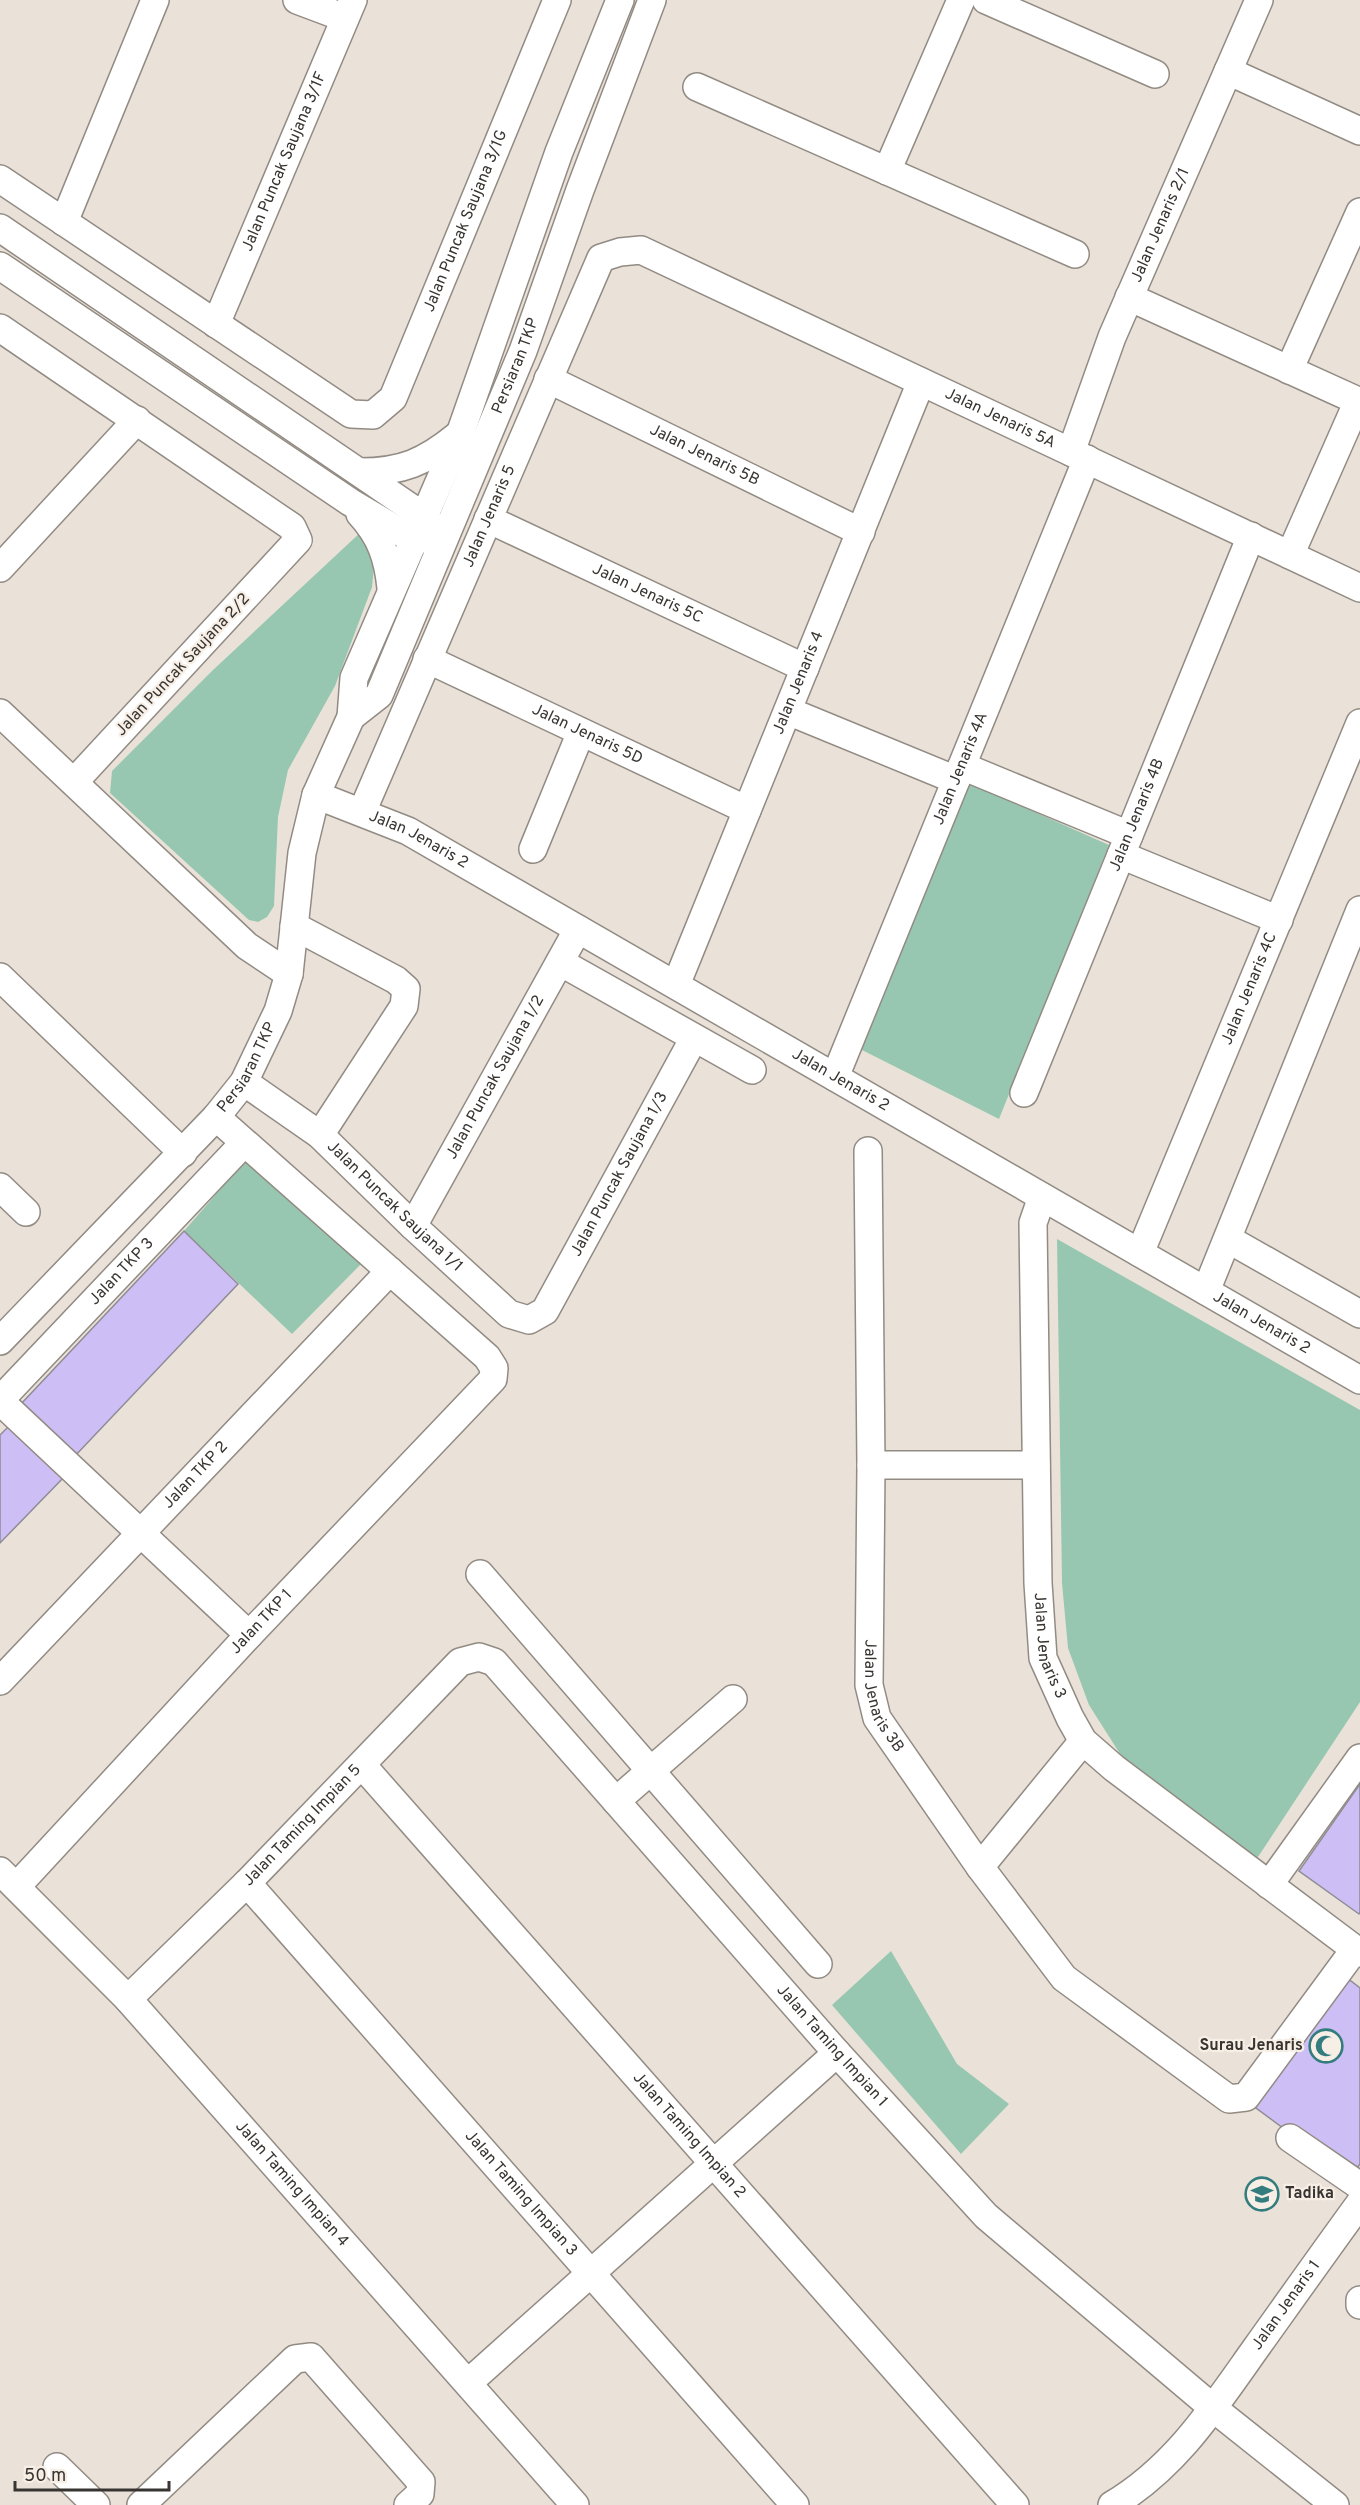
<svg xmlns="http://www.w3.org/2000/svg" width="1360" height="2505" font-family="Overpass,sans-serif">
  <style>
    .green { fill: #97c7b0 }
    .building { fill: #cdbef5; stroke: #8e8c95; stroke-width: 1.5 }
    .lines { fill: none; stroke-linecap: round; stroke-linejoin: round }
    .minor-casing { stroke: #928b83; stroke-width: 30 }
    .minor { stroke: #fff; stroke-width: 27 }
    .labels { text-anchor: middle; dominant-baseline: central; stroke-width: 4.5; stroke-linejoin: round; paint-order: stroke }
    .street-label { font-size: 16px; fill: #373431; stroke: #f7efe6 }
    .poi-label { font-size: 16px; font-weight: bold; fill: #373431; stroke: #f7efe6; text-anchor: end }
  </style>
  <rect width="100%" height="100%" fill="#eae2d9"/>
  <path class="green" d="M362 531 370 546 374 566 372 587 335 686 288 770 278 817 274 906 267 917 258 922 249 920 110 793 112 771 213 670Z
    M967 782 1109 845 999 1119 860 1049Z
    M245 1161 361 1264 292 1334 184 1231Z
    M1057 1239 1360 1410V1702L1254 1863 1122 1757 1089 1705 1068 1648 1062 1583Z
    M891 1951 957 2064 1009 2104 961 2154 832 2005Z"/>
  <path class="building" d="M184 1231 238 1284 74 1457 20 1405Z
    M12 1423 65 1476 0 1543V1435Z
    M1360 1784V1912L1359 1914 1299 1871Z
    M1342 1974 1360 1988V2164L1350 2178 1252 2105Z"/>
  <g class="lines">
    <g class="minor-casing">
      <g id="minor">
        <path d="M297 0 345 18"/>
        <path d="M986 0 1155 74"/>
        <path d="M1228 71 1360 131"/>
        <path d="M697 87 1075 254"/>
        <path d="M887 171 961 0"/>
        <path id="s1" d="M0 179 351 414 373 415 393 398 557 0"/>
        <path d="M64 222 155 0"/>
        <path d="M0 228 423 516 435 530"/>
        <path d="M0 266 350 502 412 539H431"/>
        <path d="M1129 297 1358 401 1290 555"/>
        <path id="s2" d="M216 324 353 0"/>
        <path d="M0 328 292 527 298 540 74 782"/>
        <path d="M1289 370 1360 212"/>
        <path id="s3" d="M548 379 861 532"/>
        <path id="s4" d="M1071 452 1112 337 1259 0"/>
        <path d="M360 472C402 472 425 462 457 436"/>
        <path d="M360 514C381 537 388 558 391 588"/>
        <path id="s5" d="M488 519 805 668"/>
        <path d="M0 568 137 420"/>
        <path id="s6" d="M427 659 747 810"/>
        <path d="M788 711 956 780"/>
        <path d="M0 713 247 946 289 974"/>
        <path id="s7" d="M351 717 379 695 523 351 580 190 652 0"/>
        <path d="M962 766 1129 835"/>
        <path id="s8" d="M316 795 408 831 1360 1380"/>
        <path id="s9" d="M362 812 601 258 620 252 641 250 1360 588"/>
        <path d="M533 849 581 732"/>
        <path d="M1121 855 1279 920"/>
        <path d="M294 926 396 980 406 989 404 1006 320 1135"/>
        <path d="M560 962 752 1070"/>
        <path d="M0 977 183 1153"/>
        <path id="s10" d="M676 985 921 382"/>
        <path id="s11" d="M835 1077 1087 459"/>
        <path id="s12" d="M244 1082 320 1135 413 1226 509 1314 529 1320 545 1311 694 1038"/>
        <path id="s13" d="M1024 1093 1251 536"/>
        <path id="s14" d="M868 1151 871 1465 869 1685 877 1718 980 1867 1064 1978 1229 2099 1246 2097 1355 1949"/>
        <path d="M0 1187 26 1212"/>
        <path id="s15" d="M1042 1197 1033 1223 1038 1583 1043 1658 1070 1718 1083 1741 1114 1768 1360 1953"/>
        <path id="s16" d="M413 1226 578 929"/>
        <path d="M1228 1239 1360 1314"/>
        <path id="s17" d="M1140 1253 1360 723"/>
        <path d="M1206 1291 1360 910"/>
        <path id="s18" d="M0 1341 216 1117 244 1082 278 1011 289 974 302 853 316 795 351 717 354 678 460 434 559 152 620 0"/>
        <path id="s19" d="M0 1400 244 1143"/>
        <path d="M0 1401 249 1635"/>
        <path d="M871 1465H1036"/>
        <path d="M480 1574 818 1964"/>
        <path id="s20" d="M0 1681 390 1271"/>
        <path id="s21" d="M362 1765 1015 2505"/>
        <path d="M616 1801 733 1699"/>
        <path d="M980 1867 1083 1741"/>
        <path id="s22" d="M0 1871 128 1999 575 2505"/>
        <path id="s23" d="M247 1883 795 2505"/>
        <path d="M1269 1885 1360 1758"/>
        <path id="s24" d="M17 1886 249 1635 493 1379 494 1368 487 1357 216 1117"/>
        <path id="s25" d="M128 1999 247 1883 460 1662 479 1657 494 1662 837 2053 986 2216 1213 2408 1335 2505"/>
        <path d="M1290 2138 1360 2186"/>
        <path d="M1360 2300V2305"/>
        <path d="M468 2383 837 2053"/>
        <path d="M57 2467 96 2505"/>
        <path d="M141 2505 295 2359 311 2357 421 2482 420 2494 408 2505"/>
        <path id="s26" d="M1112 2505C1176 2467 1214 2407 1256 2348 1291 2299 1325 2251 1360 2203"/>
      </g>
    </g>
    <use href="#minor" class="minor"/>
  </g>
  <defs>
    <g id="mosque-ring" transform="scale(1.725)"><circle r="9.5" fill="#f7efe6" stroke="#347d7e" stroke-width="1.5"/><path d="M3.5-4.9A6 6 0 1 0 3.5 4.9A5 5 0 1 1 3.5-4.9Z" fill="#347d7e"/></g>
    <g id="school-ring" transform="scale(1.725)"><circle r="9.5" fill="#f7efe6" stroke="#347d7e" stroke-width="1.5"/><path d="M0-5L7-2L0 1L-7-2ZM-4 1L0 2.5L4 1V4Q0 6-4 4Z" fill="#347d7e"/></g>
  </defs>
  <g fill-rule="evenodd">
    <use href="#mosque-ring" x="1326" y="2046"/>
    <use href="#school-ring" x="1262" y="2194"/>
  </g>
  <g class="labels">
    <g class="street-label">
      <text stroke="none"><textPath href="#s2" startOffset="176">Jalan Puncak Saujana 3/1F</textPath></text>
      <text stroke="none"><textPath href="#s1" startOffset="662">Jalan Puncak Saujana 3/1G</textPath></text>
      <text stroke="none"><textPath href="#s4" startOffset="244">Jalan Jenaris 2/1</textPath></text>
      <text stroke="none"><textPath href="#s7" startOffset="392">Persiaran TKP</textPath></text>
      <text stroke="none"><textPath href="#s9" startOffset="1041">Jalan Jenaris 5A</textPath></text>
      <text stroke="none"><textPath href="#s3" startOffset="174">Jalan Jenaris 5B</textPath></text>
      <text stroke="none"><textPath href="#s9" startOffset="322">Jalan Jenaris 5</textPath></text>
      <text stroke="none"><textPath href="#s5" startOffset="176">Jalan Jenaris 5C</textPath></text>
      <text transform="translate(183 665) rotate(-47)">Jalan Puncak Saujana 2/2</text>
      <text stroke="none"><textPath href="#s10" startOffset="326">Jalan Jenaris 4</textPath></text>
      <text stroke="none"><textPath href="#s6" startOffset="177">Jalan Jenaris 5D</textPath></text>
      <text stroke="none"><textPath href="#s11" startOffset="333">Jalan Jenaris 4A</textPath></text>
      <text stroke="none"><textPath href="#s13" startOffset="300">Jalan Jenaris 4B</textPath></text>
      <text stroke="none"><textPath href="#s8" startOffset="112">Jalan Jenaris 2</textPath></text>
      <text stroke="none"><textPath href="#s17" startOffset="286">Jalan Jenaris 4C</textPath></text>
      <text stroke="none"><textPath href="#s18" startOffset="370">Persiaran TKP</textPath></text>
      <text stroke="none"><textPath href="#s16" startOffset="170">Jalan Puncak Saujana 1/2</textPath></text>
      <text stroke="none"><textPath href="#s8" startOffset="598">Jalan Jenaris 2</textPath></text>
      <text stroke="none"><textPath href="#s12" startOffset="548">Jalan Puncak Saujana 1/3</textPath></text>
      <text stroke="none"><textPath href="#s12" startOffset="196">Jalan Puncak Saujana 1/1</textPath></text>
      <text stroke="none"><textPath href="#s19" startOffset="177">Jalan TKP 3</textPath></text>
      <text stroke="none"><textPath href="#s8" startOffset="1084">Jalan Jenaris 2</textPath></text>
      <text stroke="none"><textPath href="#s20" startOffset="284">Jalan TKP 2</textPath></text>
      <text stroke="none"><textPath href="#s24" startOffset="360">Jalan TKP 1</textPath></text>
      <text stroke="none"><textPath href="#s15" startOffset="452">Jalan Jenaris 3</textPath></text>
      <text stroke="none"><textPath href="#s14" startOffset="548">Jalan Jenaris 3B</textPath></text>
      <text stroke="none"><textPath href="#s25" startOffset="246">Jalan Taming Impian 5</textPath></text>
      <text stroke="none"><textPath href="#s25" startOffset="1020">Jalan Taming Impian 1</textPath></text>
      <text stroke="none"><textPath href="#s21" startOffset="494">Jalan Taming Impian 2</textPath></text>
      <text stroke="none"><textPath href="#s22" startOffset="428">Jalan Taming Impian 4</textPath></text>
      <text stroke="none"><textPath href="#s23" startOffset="414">Jalan Taming Impian 3</textPath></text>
      <text stroke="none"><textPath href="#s26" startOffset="267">Jalan Jenaris 1</textPath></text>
    </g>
    <g class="poi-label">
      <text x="1303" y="2046">Surau Jenaris</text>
      <text x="1285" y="2194" text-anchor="start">Tadika</text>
    </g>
  </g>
  <path d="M15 2481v9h154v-9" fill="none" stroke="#373431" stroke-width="3"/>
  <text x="24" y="2481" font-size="18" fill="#373431" stroke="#f7efe6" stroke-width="4.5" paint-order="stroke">50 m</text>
</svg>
